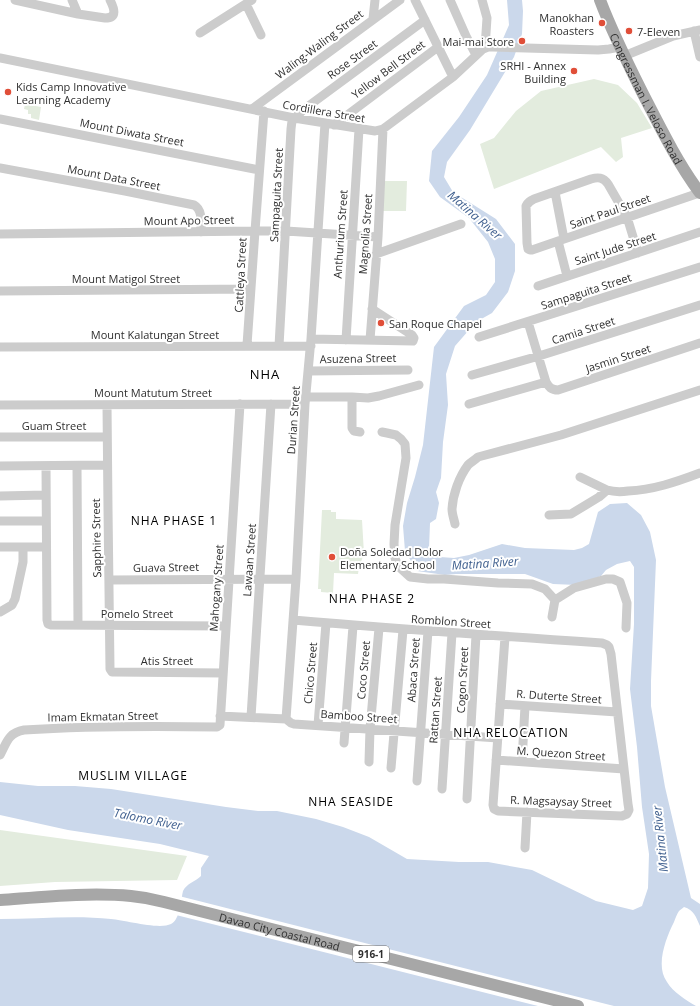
<svg xmlns="http://www.w3.org/2000/svg" width="700" height="1006" font-family="'Open Sans',sans-serif">
  <style>
    .green { fill: #e3ecde }
    .water { fill: #cbd8eb }
    .pier { fill: #fff }
    .lines { fill: none; stroke-linecap: round; stroke-linejoin: round }
    .minor { stroke: #ccc; stroke-width: 9 }
    .major { stroke: #a7a7a7; stroke-width: 12 }
    .poi-dot { fill: #e04e38; stroke: #fff; stroke-width: 1.5 }
    .labels { text-anchor: middle; dominant-baseline: central; stroke-width: 4; stroke-linejoin: round; paint-order: stroke }
    .shield { fill: #fff; stroke: #6d6d6d; stroke-width: 1 }
    .shield-label { font-size: 10px; font-weight: bold; fill: #2f2f2f }
    .poi-label { font-size: 11px; fill: #2f2f2f; stroke: #fff; text-anchor: start }
    .street-label { font-size: 11px; fill: #2f2f2f; stroke: #fff }
    .water-label { font-size: 12px; font-style: italic; fill: #40608f; stroke: #fff }
    .neighbourhood-label { font-size: 12px; letter-spacing: 1px; fill: #000; stroke: #fff }
    .quarter-label { font-size: 13px; letter-spacing: 1px; fill: #000; stroke: #fff }
  </style>
  <rect width="100%" height="100%" fill="#fff"/>
  <path class="green" d="M594 79 618 85 637 103 652 128 621 138 623 157 616 162 601 147 494 189 480 144 494 138 516 111 541 91Z
    M25 104 41 107 39 120 31 118V114H28V110L24 109Z
    M384 181H407L406 211H383Z
    M322 510H331V512H336V519L362 520 364 554 359 567 358 574 334 573 333 593 321 592V589H318Z
    M0 830 187 856 177 880 55 882 0 886Z"/>
  <path class="water" d="M507 0H522L523 11 522 34 514 57 470 130 447 162 444 177 453 192 496 219 515 244V271L508 292 492 313 476 322 455 346 446 374 448 405 443 442 441 478 436 492 439 503 436 519 430 523 429 549 440 557 454 558 469 555 502 544 525 548 574 550 582 548 589 544 598 512 610 504 627 503 641 515 650 532 656 560 651 681V706L665 787 691 898 700 904V926C696 917 694 910 684 907 683 908 681 909 679 911 677 914 675 919 674 922 666 938 655 966 667 982 673 992 686 1000 696 1006H0V919C36 919 75 915 111 919 125 920 159 930 171 924 180 920 181 899 183 891 187 883 195 882 201 876V868L209 856 160 844 68 830 0 815V782L38 786H75L111 789 226 807 258 811H277L316 819 343 827 369 837 407 859 459 862H488L532 870 596 901 633 910 642 906 648 888 649 854 642 807 637 747 630 689 634 624V567L630 561 617 564 606 570 601 576 577 585 553 584 525 574H456L445 575 417 571 405 551 403 526 407 503 415 477 423 445 434 347 464 306 486 295 495 282V259L488 242 469 218 440 197 429 181 432 151 459 117 487 75 509 25Z"/>
  <path class="pier" d="M179 896 614 1006H538L176 915Z"/>
  <g class="lines">
    <path class="minor" d="M15 0 78 14 105 18C118 18 114 8 110 0
      M72 0 78 14
      M415 0 453 77
      M450 0 466 36 476 55
      M482 0 487 18 485 48
      M246 4 261 35
      M373 19 375 0
      M694 31 700 57
      M200 33 252 0
      M624 56 673 36 700 30
      M0 58 294 118 375 131 383 129 453 77 483 49 488 47H493L598 50 609 49 620 47
      M252 109 400 0
      M0 119 259 170
      M334 125 438 47
      M0 168 125 191 194 205C203 210 201 223 201 232
      M555 192 564 239
      M0 234 255 231H286L378 237
      M558 241 567 276
      M638 253 627 217 608 184C603 177 598 177 591 179L534 199C530 201 528 202 526 206L527 243 528 249 530 250H532L564 239 699 193
      M376 254 461 224
      M538 286 700 232
      M0 291 251 289
      M528 322 546 382C549 387 551 390 558 390L700 343
      M479 337 700 267
      M311 339 413 341 414 338 412 335 372 309
      M346 340 359 129
      M370 340 378 237 383 129
      M247 345 255 231 264 111
      M279 346 291 129 292 121 303 110 425 20
      M0 347 311 346
      M308 371 408 370
      M472 375 539 356 700 305
      M306 397H352L368 398 379 396 419 385
      M352 397V428L354 431 360 432
      M469 404 546 382
      M0 405 305 404
      M107 405 108 509 110 669 112 672H114L223 673
      M382 432 387 433 396 435 401 439 405 444 406 458 395 525 394 544 395 558 398 566 410 577 428 579H444L498 583 532 584 545 589 555 600
      M0 437H107
      M0 466 107 465
      M46 466 47 620 48 624 51 625 226 626
      M77 466 78 625
      M580 477 607 490C614 492 621 492 628 491 653 490 676 482 700 473
      M0 496 46 495
      M549 515 571 514 599 497 607 490
      M0 521H46
      M455 524C454 519 452 514 452 509 453 494 459 477 468 465 471 462 475 460 478 457L561 435 700 390
      M0 547H46
      M109 580 296 579
      M0 612 12 605 15 599 23 562V547
      M552 617 555 600 574 588 606 579H613L620 582 627 603 626 628
      M293 620C396 629 499 636 602 643L607 645 609 647 611 654 628 804 629 810 627 814 622 816 498 811 494 809 493 805 505 637
      M500 704 617 712
      M220 716 286 719 291 723 294 724 498 738
      M251 717 271 404
      M286 719 296 579 305 404 311 339 325 123
      M318 725 326 623
      M344 743 353 626
      M0 755C7 742 8 733 24 730 88 726 153 726 217 727L220 725 240 404
      M496 760 624 769
      M369 762 370 729 379 628
      M522 762 525 706
      M391 768 403 630
      M417 781 428 631
      M442 789 452 633
      M467 799 476 635
      M525 848 527 812"/>
    <g class="major">
      <path id="s1" d="M600 0C612 32 627 62 642 92 660 127 677 162 700 193"/>
      <path id="s2" d="M0 900C42 897 89 892 131 896 142 897 153 899 164 902L578 1006"/>
    </g>
  </g>
  <g class="poi-dot">
    <circle cx="602" cy="23" r="4"/>
    <circle cx="629" cy="31" r="4"/>
    <circle cx="522" cy="41" r="4"/>
    <circle cx="574" cy="71" r="4"/>
    <circle cx="8" cy="92" r="4"/>
    <circle cx="381" cy="323" r="4"/>
    <circle cx="332" cy="557" r="4"/>
  </g>
  <g class="labels">
    <rect class="shield" x="353" y="946" width="36" height="16" rx="3"/>
    <g class="shield-label">
      <text x="371" y="954">916-1</text>
    </g>
    <g class="poi-label">
      <text x="594" y="17" text-anchor="end">Manokhan<tspan x="594" dy="13">Roasters</tspan></text>
      <text x="637" y="31">7-Eleven</text>
      <text x="514" y="41" text-anchor="end">Mai-mai Store</text>
      <text x="566" y="65" text-anchor="end">SRHI - Annex<tspan x="566" dy="13">Building</tspan></text>
      <text x="16" y="86">Kids Camp Innovative<tspan x="16" dy="13">Learning Academy</tspan></text>
      <text x="389" y="323">San Roque Chapel</text>
      <text x="340" y="551">Doña Soledad Dolor<tspan x="340" dy="13">Elementary School</tspan></text>
    </g>
    <g class="street-label">
      <text transform="translate(319 44) rotate(-37)">Waling-Waling Street</text>
      <text transform="translate(352 59) rotate(-36)">Rose Street</text>
      <text transform="translate(388 69) rotate(-37)">Yellow Bell Street</text>
      <text stroke="none"><textPath href="#s1" startOffset="109">Congressman I. Veloso Road</textPath></text>
      <text transform="translate(324 111) rotate(10)">Cordillera Street</text>
      <text transform="translate(132 132) rotate(11)">Mount Diwata Street</text>
      <text transform="translate(114 177) rotate(11)">Mount Data Street</text>
      <text transform="translate(276 195) rotate(-87)">Sampaguita Street</text>
      <text transform="translate(610 211) rotate(-19)">Saint Paul Street</text>
      <text transform="translate(189 220) rotate(-1)">Mount Apo Street</text>
      <text transform="translate(340 234) rotate(-86)">Anthurium Street</text>
      <text transform="translate(365 234) rotate(-86)">Magnolia Street</text>
      <text transform="translate(615 248) rotate(-18)">Saint Jude Street</text>
      <text transform="translate(240 275) rotate(-87)">Cattleya Street</text>
      <text x="126" y="278">Mount Matigol Street</text>
      <text transform="translate(586 291) rotate(-18)">Sampaguita Street</text>
      <text transform="translate(583 330) rotate(-18)">Camia Street</text>
      <text x="155" y="334">Mount Kalatungan Street</text>
      <text transform="translate(358 358) rotate(-1)">Asuzena Street</text>
      <text transform="translate(618 358) rotate(-18)">Jasmin Street</text>
      <text x="153" y="392">Mount Matutum Street</text>
      <text transform="translate(293 420) rotate(-86)">Durian Street</text>
      <text x="54" y="425">Guam Street</text>
      <text transform="translate(96 538) rotate(-91)">Sapphire Street</text>
      <text transform="translate(249 560) rotate(-86)">Lawaan Street</text>
      <text transform="translate(166 567) rotate(-1)">Guava Street</text>
      <text transform="translate(216 588) rotate(-86)">Mahogany Street</text>
      <text x="137" y="613">Pomelo Street</text>
      <text transform="translate(451 621) rotate(4)">Romblon Street</text>
      <text x="167" y="660">Atis Street</text>
      <text transform="translate(363 670) rotate(-85)">Coco Street</text>
      <text transform="translate(413 670) rotate(-86)">Abaca Street</text>
      <text transform="translate(310 673) rotate(-85)">Chico Street</text>
      <text transform="translate(462 680) rotate(-87)">Cogon Street</text>
      <text transform="translate(559 696) rotate(4)">R. Duterte Street</text>
      <text transform="translate(435 710) rotate(-86)">Rattan Street</text>
      <text transform="translate(103 716) rotate(-1)">Imam Ekmatan Street</text>
      <text transform="translate(359 716) rotate(4)">Bamboo Street</text>
      <text transform="translate(561 753) rotate(4)">M. Quezon Street</text>
      <text transform="translate(561 801) rotate(2)">R. Magsaysay Street</text>
      <text stroke="none"><textPath href="#s2" startOffset="284">Davao City Coastal Road</textPath></text>
    </g>
    <g class="water-label">
      <text transform="translate(475 215) rotate(41)">Matina River</text>
      <text transform="translate(485 563) rotate(-4)">Matina River</text>
      <text transform="translate(148 819) rotate(11)">Talomo River</text>
      <text transform="translate(660 839) rotate(-96)">Matina River</text>
    </g>
    <g class="neighbourhood-label">
      <text x="174" y="520">NHA PHASE 1</text>
      <text x="372" y="598">NHA PHASE 2</text>
      <text x="511" y="732">NHA RELOCATION</text>
      <text x="133" y="775">MUSLIM VILLAGE</text>
      <text x="351" y="801">NHA SEASIDE</text>
    </g>
    <g class="quarter-label">
      <text x="265" y="374">NHA</text>
    </g>
  </g>
</svg>
